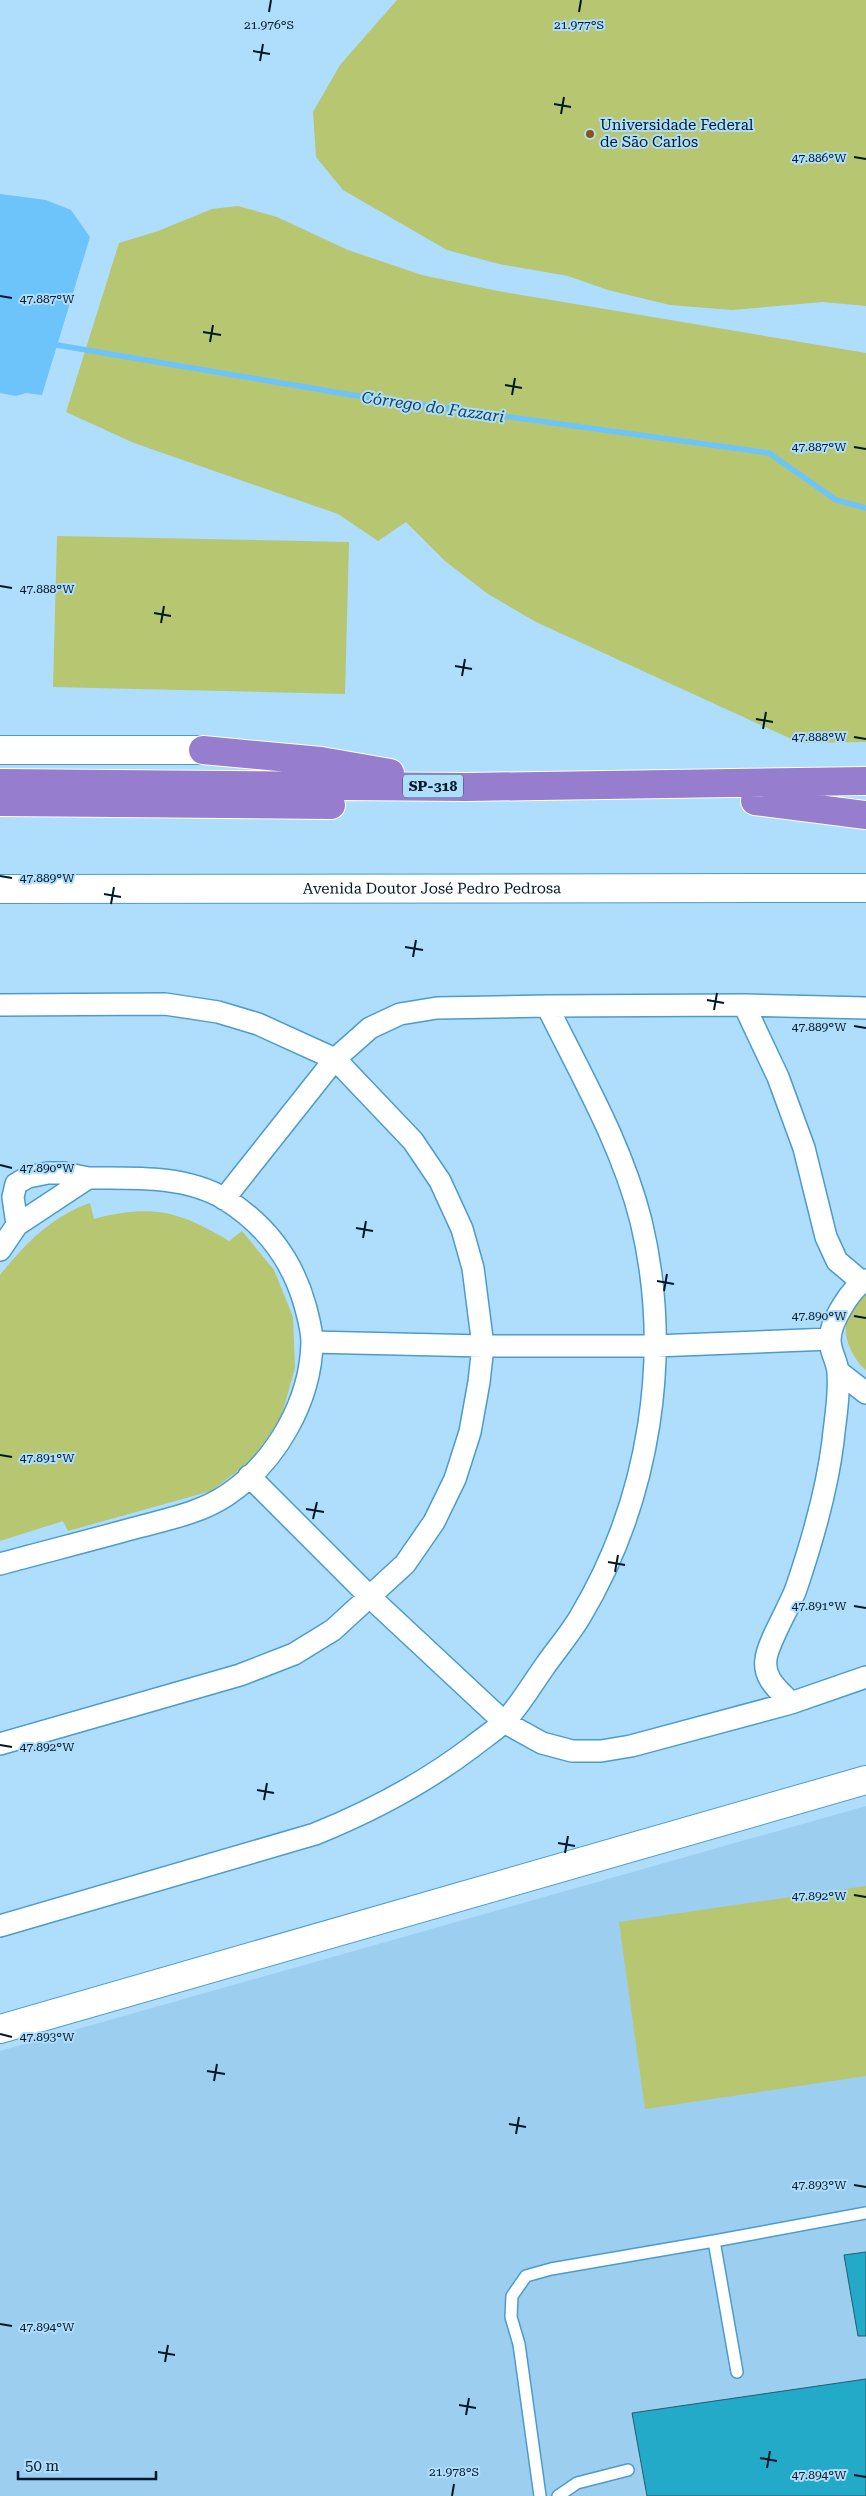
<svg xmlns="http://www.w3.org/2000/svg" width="866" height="2496" font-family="'Roboto Serif',serif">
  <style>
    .built { fill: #9ccef0 }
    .green { fill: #b6c671 }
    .water { fill: #6cc4fb }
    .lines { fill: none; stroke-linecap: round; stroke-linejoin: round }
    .stream { stroke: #6cc4fb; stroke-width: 5.5 }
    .building { fill: #23aac9; stroke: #235d6d }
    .lane-casing { stroke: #4b9ccd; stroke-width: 14 }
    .street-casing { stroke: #4b9ccd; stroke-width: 24 }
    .secondary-casing { stroke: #4b9ccd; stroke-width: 30 }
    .highway-casing { stroke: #fff; stroke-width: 30 }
    .lane { stroke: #fff; stroke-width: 11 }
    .street { stroke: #fff; stroke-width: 21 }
    .secondary { stroke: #fff; stroke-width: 28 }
    .highway { stroke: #977dcd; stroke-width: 28 }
    .ticks { fill: none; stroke: #001827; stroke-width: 2 }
    .poi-dot { fill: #8f5116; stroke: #afddfc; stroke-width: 2 }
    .labels { text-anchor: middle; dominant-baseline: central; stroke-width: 4; stroke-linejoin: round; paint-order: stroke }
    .shield { fill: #afddfc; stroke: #345367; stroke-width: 1 }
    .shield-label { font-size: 14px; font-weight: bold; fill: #001827 }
    .poi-label { font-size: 15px; fill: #001827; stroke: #afddfc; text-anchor: start }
    .street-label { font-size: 15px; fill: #001827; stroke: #afddfc }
    .water-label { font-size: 16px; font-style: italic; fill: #1a4057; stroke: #afddfc }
    .ticks-label { font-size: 12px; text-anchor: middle; fill: #001827; stroke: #afddfc; stroke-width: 4; stroke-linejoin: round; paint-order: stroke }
  </style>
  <rect width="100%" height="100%" fill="#afddfc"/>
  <path class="built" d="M866 1806V2496H0V2051Z"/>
  <path class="green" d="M397 0H866V306L823 302 732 310 670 305 608 290 568 276 499 264 447 250 343 190 316 157 313 112 340 65Z
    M238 206 277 217 348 250 422 275 498 291 866 353V742L800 743 536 622 488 594 445 561 406 522 378 541 338 514 134 443 66 412 119 243 158 231 212 209Z
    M57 536 349 542 345 694 53 687Z
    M90 1203 94 1219C152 1204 179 1211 229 1241L242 1231 274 1270 293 1317 295 1368 281 1418 252 1460 211 1491 68 1531 63 1521 0 1541V1275C25 1244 52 1216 90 1203Z
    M866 1284V1370C853 1359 842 1337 847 1320 850 1308 860 1295 866 1284Z
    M866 1886V2076L645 2109 619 1922Z"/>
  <path class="water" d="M0 194 46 200 71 210 90 237 42 395 26 393 16 396 0 393Z"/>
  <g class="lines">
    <path class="stream" d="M52 341 57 345 352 395 769 453 836 500 866 508"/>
  </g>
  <path class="building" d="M866 2252V2336H858L844 2255Z
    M866 2379V2496H647L632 2413Z"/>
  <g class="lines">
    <g class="lane-casing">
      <path id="lane" d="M714 2241 737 2372
        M540 2496 519 2344 511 2317 512 2296 526 2276 551 2269 714 2241 866 2213
        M558 2496 577 2483 628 2470"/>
    </g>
    <g class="street-casing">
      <path id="street" d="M0 1005 165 1004 218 1012 258 1024 335 1059 413 1141 440 1181 462 1229 473 1268 483 1346 479 1382 470 1432 455 1479 434 1522 405 1564 333 1630 294 1654 240 1675 0 1744
        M744 1005 778 1077 804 1148 826 1237 837 1261 862 1282
        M48 1173H64L88 1178 17 1225 13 1197 16 1184 28 1177Z
        M224 1199 335 1059 370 1028 400 1014 437 1008 547 1006 744 1005 866 1008
        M0 1250 17 1225
        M312 1342 483 1346H655L830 1339
        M839 1372 866 1393
        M249 1476 370 1597 504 1722 542 1743 572 1751H601L631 1746 791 1703 866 1677
        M0 1564C44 1552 88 1541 131 1529 163 1520 199 1514 227 1495 276 1462 311 1401 312 1342 312 1329 308 1317 305 1305 292 1259 265 1224 225 1199 185 1175 132 1178 88 1178
        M791 1703C779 1690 763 1679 766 1659 768 1642 789 1608 796 1589 812 1542 827 1491 833 1441 835 1420 840 1395 838 1373 838 1362 830 1352 830 1340 830 1322 851 1288 866 1280
        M0 1926 315 1834C372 1811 423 1784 472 1747 482 1739 494 1731 504 1722 519 1707 532 1684 545 1666 556 1650 570 1634 580 1617 650 1500 673 1354 641 1221 622 1145 581 1075 547 1006"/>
    </g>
    <g class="secondary-casing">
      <g id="secondary">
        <path d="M0 750H203"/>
        <path id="s1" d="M0 889 866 888"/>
        <path d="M0 2029 866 1780"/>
      </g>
    </g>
    <g class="highway-casing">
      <path id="highway" d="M203 750 321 761 390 773
        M0 783 467 787 866 781
        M755 801 866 815
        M0 802 331 805"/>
    </g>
    <use href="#lane" class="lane"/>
    <use href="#street" class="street"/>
    <use href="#secondary" class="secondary"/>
    <use href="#highway" class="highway"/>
  </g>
  <path class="ticks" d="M269 12 271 0M579 12 581 0M253 51 270 54M260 61 263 44M554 104 571 107M561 114 564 97M854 157 866 159M0 296 12 298M203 332 221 335M210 342 213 325M505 385 522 388M512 395 515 378M854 447 866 449M0 586 12 588M154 613 171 616M161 623 164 606M455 666 472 669M462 676 465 659M756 719 773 722M763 729 766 712M854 737 866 739M0 876 12 878M104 894 121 897M111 904 114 887M405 947 423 950M413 957 416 940M707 1000 724 1003M714 1010 717 993M854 1026 866 1028M0 1165 12 1168M356 1228 373 1231M363 1238 366 1221M657 1281 674 1284M664 1291 667 1274M854 1316 866 1318M0 1455 12 1457M306 1509 324 1512M313 1519 317 1502M608 1562 625 1565M615 1572 618 1555M854 1606 866 1608M0 1745 12 1747M257 1790 274 1793M264 1800 267 1783M558 1843 575 1846M565 1853 568 1836M854 1895 866 1897M0 2034 12 2037M207 2071 225 2074M214 2081 217 2064M509 2124 526 2127M516 2134 519 2117M854 2185 866 2187M0 2324 12 2326M158 2352 175 2355M165 2362 168 2345M459 2405 476 2408M466 2415 469 2398M760 2458 777 2461M767 2468 770 2451M854 2475 866 2477M452 2496 454 2484"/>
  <circle class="poi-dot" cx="590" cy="134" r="5"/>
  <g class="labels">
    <rect class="shield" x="403" y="774.5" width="60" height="23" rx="4"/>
    <g class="shield-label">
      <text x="433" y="786">SP-318</text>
    </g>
    <g class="poi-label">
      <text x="600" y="125">Universidade Federal<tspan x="600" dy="17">de São Carlos</tspan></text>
    </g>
    <g class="street-label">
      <text stroke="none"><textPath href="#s1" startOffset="432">Avenida Doutor José Pedro Pedrosa</textPath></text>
    </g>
    <g class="water-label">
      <text transform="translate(433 407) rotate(8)">Córrego do Fazzari</text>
    </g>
  </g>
  <g class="ticks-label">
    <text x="269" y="29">21.976°S</text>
    <text x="579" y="29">21.977°S</text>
    <text x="819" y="162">47.886°W</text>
    <text x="47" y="303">47.887°W</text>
    <text x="819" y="451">47.887°W</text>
    <text x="47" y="593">47.888°W</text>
    <text x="819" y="741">47.888°W</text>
    <text x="47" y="882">47.889°W</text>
    <text x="819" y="1031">47.889°W</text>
    <text x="47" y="1172">47.890°W</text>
    <text x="819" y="1320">47.890°W</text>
    <text x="47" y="1462">47.891°W</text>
    <text x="819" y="1610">47.891°W</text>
    <text x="47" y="1751">47.892°W</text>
    <text x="819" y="1900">47.892°W</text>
    <text x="47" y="2041">47.893°W</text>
    <text x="819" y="2189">47.893°W</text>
    <text x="47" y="2331">47.894°W</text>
    <text x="454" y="2476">21.978°S</text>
    <text x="819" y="2479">47.894°W</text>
  </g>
  <path d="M18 2471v8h138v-8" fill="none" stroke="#001827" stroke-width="2.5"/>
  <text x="25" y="2471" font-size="15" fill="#001827" stroke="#afddfc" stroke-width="4" paint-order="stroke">50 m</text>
</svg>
